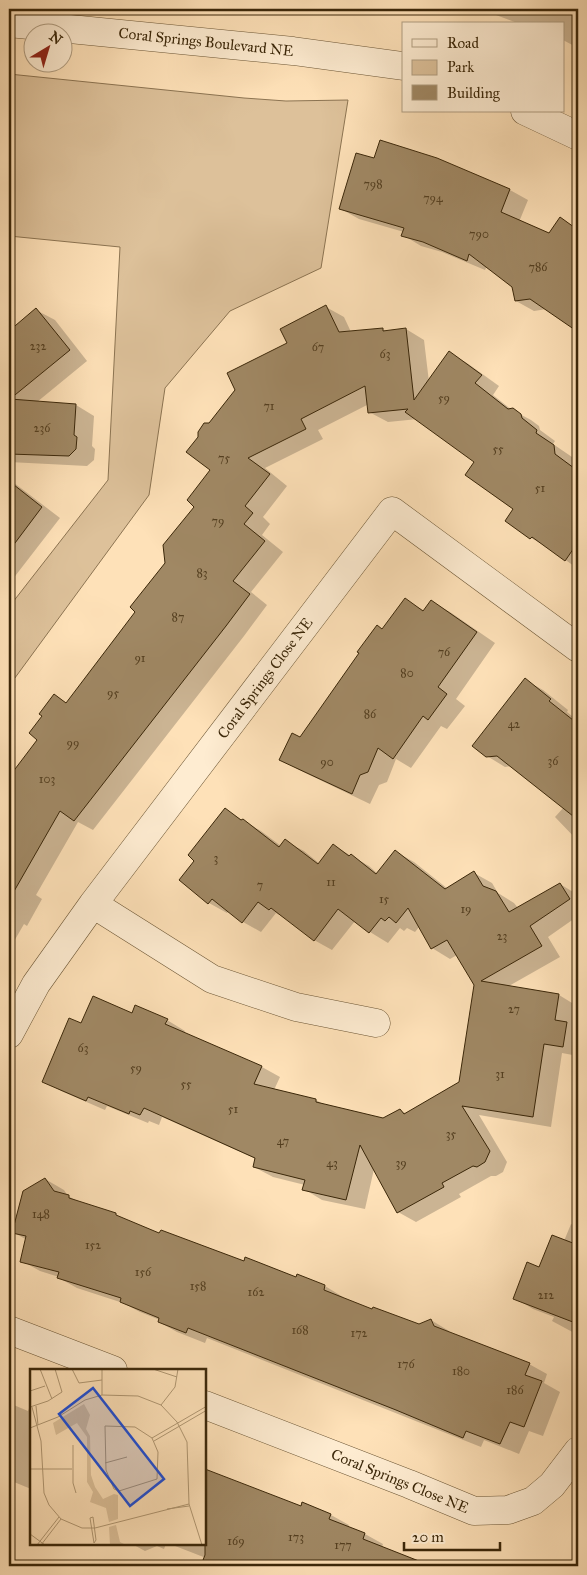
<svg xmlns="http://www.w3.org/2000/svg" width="587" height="1575" font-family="'IM FELL Great Primer',serif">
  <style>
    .green { fill: #ddc19a; stroke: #8c7452 }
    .shadow { fill: #0003 }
    .building { fill: #a08864; stroke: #3b2709 }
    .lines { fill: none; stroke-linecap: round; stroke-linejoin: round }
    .minor-casing { stroke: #6c5635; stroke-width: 29 }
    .minor { stroke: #feecd1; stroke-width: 28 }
    .labels { text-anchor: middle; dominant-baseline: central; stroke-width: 5; stroke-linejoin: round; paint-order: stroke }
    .number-label { font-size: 12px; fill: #543f20 }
    .street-label { font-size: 15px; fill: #3b2709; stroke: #feecd1 }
    .inset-road { fill: none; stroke: #b09772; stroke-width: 1 }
    .view { fill: #1d4ed8; fill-opacity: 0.15; stroke: #1d4ed8; stroke-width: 2.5 }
    .inset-edge { fill: none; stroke: #3b2709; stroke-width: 2.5 }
  </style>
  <rect width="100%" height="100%" fill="#fee1b8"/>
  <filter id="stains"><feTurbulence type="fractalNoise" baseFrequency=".004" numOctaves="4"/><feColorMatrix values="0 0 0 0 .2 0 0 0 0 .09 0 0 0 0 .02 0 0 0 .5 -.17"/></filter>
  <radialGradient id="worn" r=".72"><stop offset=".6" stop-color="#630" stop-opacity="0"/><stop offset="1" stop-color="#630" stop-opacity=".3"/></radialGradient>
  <path class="green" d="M9 74 244 98 286 101 348 100 321 268 230 311 165 388 149 495 9 686V607L108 480 120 247 9 236Z"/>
  <path class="shadow" d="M480 9H578V48L563 40V24H520Z
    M375 160H436L510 190 528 200 519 222 549 235 561 219 578 229V331L547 309 534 311 516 301 513 286 487 266 485 270 442 252 421 246 403 235 404 232 359 219 341 209Z
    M326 307 344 317 351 332 382 329 387 332 406 329 424 340 429 382 449 353 467 363 499 386 493 395 512 410 531 420 539 426 540 430 555 441 553 444 572 457 573 466 578 469V569L549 548 531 538 506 520 514 509 476 462 418 419 388 422 369 412V404L318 430 323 439 265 468 287 486 263 517 270 524 262 535 283 552 251 592 267 605 244 636 93 830 78 822 36 895 42 899 27 926 24 924 9 950V779L39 740 44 716 55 696 67 703 137 611 166 563 196 507 212 470 209 424Z
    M36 310 55 320 87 361 37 402 76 405 94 416 92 446 95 449 94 460 87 466 9 462V424L24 425 9 406V332Z
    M9 479 60 518 9 584Z
    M405 600 425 611 432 602 450 612 495 643 456 699 465 706 447 729 441 726 411 768 396 759 387 782 379 785 370 804 299 770 281 760 300 738Z
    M525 680 543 690 568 710 567 712 578 721V841L555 817 564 807 512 766 505 767 487 756Z
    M225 810 261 831 281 846 285 841 304 851 320 864 334 846 369 866 378 874 396 852 414 862 448 889 474 873 492 883 498 893 514 903 518 908 560 884 578 895V916L548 937 560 957 507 987 559 995 577 1006 574 1028 578 1030V1056L562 1053 551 1127 479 1115 507 1162 503 1172 496 1176H491L459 1194 461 1197 416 1222 398 1212 374 1169 365 1209 322 1200 304 1189 305 1185 273 1177 254 1167 256 1159 162 1117 159 1125 149 1121 148 1123 107 1106 105 1110 61 1091 43 1081 81 1025 132 1014 167 1020 185 1031 184 1033 262 1067 280 1077 274 1090 316 1100 327 1106 384 1120 400 1110 407 1114 460 1082 475 985 457 955 450 959 432 948 420 926 415 932 407 928 404 931 400 928 388 943 370 932 355 921 332 950 314 940 288 920 276 913 261 932 243 922 229 911 227 913 209 903 196 861Z
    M45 1179 64 1190 68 1196 81 1203 116 1215 128 1222 160 1235 297 1278 298 1276 325 1286 343 1297 342 1298 373 1310 419 1325 431 1320 449 1331 450 1334 529 1364 547 1374 544 1383 560 1392 543 1436 529 1431 519 1454 484 1440 481 1447 207 1338 205 1343 177 1332 159 1322 160 1320 140 1312 123 1303 77 1288 59 1278V1277L40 1271 22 1261 27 1240 13 1232Z
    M578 1221V1335L552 1321 554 1317 533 1309 515 1298 564 1241 571 1224 576 1226Z
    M9 1403 28 1411 31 1403V1489L14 1482 9 1496Z
    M205 1470 301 1508 303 1504 331 1515 349 1525 348 1527 365 1534 383 1544 382 1547 429 1566H216L205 1560 206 1558 170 1544H205Z
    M132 1544H166L164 1549 157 1546 145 1551Z"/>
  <path class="building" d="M380 140 437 158 510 189 501 212 549 233 560 217 578 230V332L530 299 515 301 512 287 469 254 467 261 423 242 401 236 404 228 339 209 356 153 374 158Z
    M326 305 339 332 383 328V331L406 328 414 400 449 351 482 375 475 383 508 409 513 408 521 414 522 418 537 430 536 433 554 445 555 454 578 471V542L565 561 532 537 530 539 505 521 513 509 465 475 474 462 405 412 408 409 368 413 365 386 301 419 306 429 248 458 270 474 245 506 253 513 244 524 265 541 233 581 250 594 226 626 74 821 60 811 9 900V777L37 740 29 733 42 716 39 714 54 694 66 703 135 612 130 607 165 563 163 545 194 507 187 500 210 470 186 452 198 437V432L204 423H209L235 390 227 373 287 343 280 329Z
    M36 308 70 350 10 399 76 404 74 435 77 437 76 449 69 456 9 454V331Z
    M9 481 42 507 9 551Z
    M405 598 423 611 431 600 477 632 438 687 447 694 428 720 423 716 393 759 378 748 368 772 360 775 352 794 279 760 292 733 300 737 359 653 357 652 377 625 382 629Z
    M525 678 551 699 549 701 578 724V820L497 756 486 757 472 746Z
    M225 808 241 820 243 819 279 847 285 839 318 864 333 844 349 856 351 854 376 874 395 850 445 889 474 871 483 886 496 891 509 912 560 883 570 899 530 926 542 946 481 981 559 994 555 1020 567 1022 563 1047 544 1044 533 1117 462 1106 490 1151 485 1162 477 1167 473 1166 442 1183 444 1187 397 1213 360 1145 346 1200 302 1190 305 1180 253 1167 255 1158 144 1108 140 1115 130 1111 129 1114 88 1097 86 1101 42 1082 69 1018 81 1023 93 996 132 1013 135 1005 168 1019 165 1024 262 1066 254 1084 316 1099V1102L383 1118 400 1109 404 1114 459 1082 474 985 447 940 431 949 408 908 396 923 389 917 385 921 381 918 369 933 338 909 314 941 271 908 269 910 258 902 242 923 212 899 208 904 179 880 194 861 188 855Z
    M45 1178 54 1191 69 1195V1198L116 1213V1215L159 1233 161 1230 244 1261 245 1257 296 1277 297 1274 325 1285 324 1290 372 1309 373 1307 419 1324 431 1319 434 1326 530 1363 525 1375 542 1381 524 1427 510 1422 500 1444 466 1431 463 1438 396 1410 188 1328 186 1333 158 1322 159 1318 120 1302 121 1298 57 1278 59 1272 20 1262 26 1236 12 1233 23 1191Z
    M552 1235 578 1245V1324L513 1299 527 1262 539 1267Z
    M205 1469 301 1506 302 1502 331 1514 329 1519 365 1533 363 1539 429 1565V1566H219L203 1560 205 1555Z"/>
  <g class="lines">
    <g class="minor-casing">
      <path id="minor" d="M9 23 293 51 403 66
        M525 111 578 136
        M93 904 212 979 296 1007 376 1023
        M9 1034 36 984 93 904 392 511 578 648
        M9 1330 113 1370
        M205 1405 409 1484 474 1511 508 1510 533 1501 552 1485 578 1451"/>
    </g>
    <use href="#minor" class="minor"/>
  </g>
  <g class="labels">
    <g class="number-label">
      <text x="373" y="184">798</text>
      <text x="433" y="198">794</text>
      <text x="479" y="234">790</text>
      <text x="538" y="267">786</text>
      <text x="38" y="346">232</text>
      <text x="318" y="347">67</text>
      <text x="385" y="354">63</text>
      <text x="444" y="398">59</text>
      <text x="269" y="406">71</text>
      <text x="42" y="428">236</text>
      <text x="498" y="449">55</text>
      <text x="224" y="458">75</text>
      <text x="540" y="488">51</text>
      <text x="218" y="521">79</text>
      <text x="202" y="573">83</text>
      <text x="178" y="617">87</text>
      <text x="444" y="652">76</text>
      <text x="140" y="658">91</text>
      <text x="407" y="673">80</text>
      <text x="113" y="693">95</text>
      <text x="370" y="714">86</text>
      <text x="514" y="724">42</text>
      <text x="73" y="743">99</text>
      <text x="553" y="761">36</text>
      <text x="327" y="762">90</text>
      <text x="47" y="779">103</text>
      <text x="216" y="858">3</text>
      <text x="331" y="882">11</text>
      <text x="260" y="885">7</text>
      <text x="384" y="899">15</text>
      <text x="466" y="909">19</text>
      <text x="502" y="936">23</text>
      <text x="514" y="1009">27</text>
      <text x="83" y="1048">63</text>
      <text x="136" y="1068">59</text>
      <text x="500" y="1074">31</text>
      <text x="186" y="1084">55</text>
      <text x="233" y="1109">51</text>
      <text x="451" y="1134">35</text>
      <text x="283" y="1141">47</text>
      <text x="332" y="1163">43</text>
      <text x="401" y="1163">39</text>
      <text x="41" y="1214">148</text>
      <text x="93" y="1245">152</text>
      <text x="143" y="1272">156</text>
      <text x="198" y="1286">158</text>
      <text x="256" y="1292">162</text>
      <text x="546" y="1295">212</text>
      <text x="300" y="1330">168</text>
      <text x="359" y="1333">172</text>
      <text x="406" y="1364">176</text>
      <text x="461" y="1371">180</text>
      <text x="515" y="1390">186</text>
      <text x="296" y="1537">173</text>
      <text x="236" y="1541">169</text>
      <text x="343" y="1545">177</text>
    </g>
    <g class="street-label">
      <text transform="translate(206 42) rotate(6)">Coral Springs Boulevard NE</text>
      <text transform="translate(265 678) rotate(-53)">Coral Springs Close NE</text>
      <text transform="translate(400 1481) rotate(22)">Coral Springs Close NE</text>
    </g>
  </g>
  <g transform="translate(30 1369)">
    <rect width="176" height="176" fill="#fee1b8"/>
    <path d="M54 35 60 46 56 60 60 67 61 106 65 118 73 130 84 125 88 126V150L79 153 76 139 60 133 63 123 57 113V68L47 54 26 66 23 54ZM86 156 90 173 96 176H80L79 158Z" fill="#ddc19a"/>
    <path class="inset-road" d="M10 0 22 30M42 0 49 14 72 11M72 0V26M123 0 147 8M0 22 15 17M131 36 145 18 148 0M6 37 8 56M0 38 18 32 32 23 25 0M2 38 11 72 14 124 19 136 31 150 52 159H65L159 135M75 57 105 58 122 69 128 83 127 110 89 122 84 120 76 101ZM0 59 28 48 55 31 72 26 108 27 131 36 147 53 157 73 159 135 172 176M122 69 177 37M124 72 177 41M43 76V114L46 124M75 94 97 88M0 100H42M137 140 159 137M63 148 66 171 64 174 60 149ZM0 165 15 176M7 176 29 148M11 176 31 150"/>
    <path class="view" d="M63 19 134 110 100 137 29 45Z"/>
    <rect width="176" height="176" class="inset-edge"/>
  </g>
  <rect width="587" height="1575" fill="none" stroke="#fee1b8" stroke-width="30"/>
  <rect x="10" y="10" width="567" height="1555" fill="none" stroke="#3b2709" stroke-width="2.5"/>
  <rect x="15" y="15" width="557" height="1545" fill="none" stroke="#3b2709"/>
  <rect x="402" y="22" width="162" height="90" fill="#feecd1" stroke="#b09d81"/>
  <rect x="412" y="39" width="25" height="8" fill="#feecd1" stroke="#b09d81"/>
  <text x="447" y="48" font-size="15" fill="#3b2709">Road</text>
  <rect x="412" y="60" width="25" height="15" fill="#ddc19a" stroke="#b09d81"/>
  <text x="447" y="72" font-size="15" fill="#3b2709">Park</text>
  <rect x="412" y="85" width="25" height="15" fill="#a08864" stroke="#b09d81"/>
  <text x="447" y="98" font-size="15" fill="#3b2709">Building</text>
  <g transform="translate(48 48) rotate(38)"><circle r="24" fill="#feecd1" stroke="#b09d81"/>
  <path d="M0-4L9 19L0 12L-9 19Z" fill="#8f2418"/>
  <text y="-8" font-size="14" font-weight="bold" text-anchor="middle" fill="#3b2709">N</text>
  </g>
  <path d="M404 1542v8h96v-8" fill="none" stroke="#3b2709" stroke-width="2.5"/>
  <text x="412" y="1542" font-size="15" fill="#3b2709" stroke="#feecd1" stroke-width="4" paint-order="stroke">20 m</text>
  <rect width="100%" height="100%" filter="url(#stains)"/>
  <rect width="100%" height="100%" fill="url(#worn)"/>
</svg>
